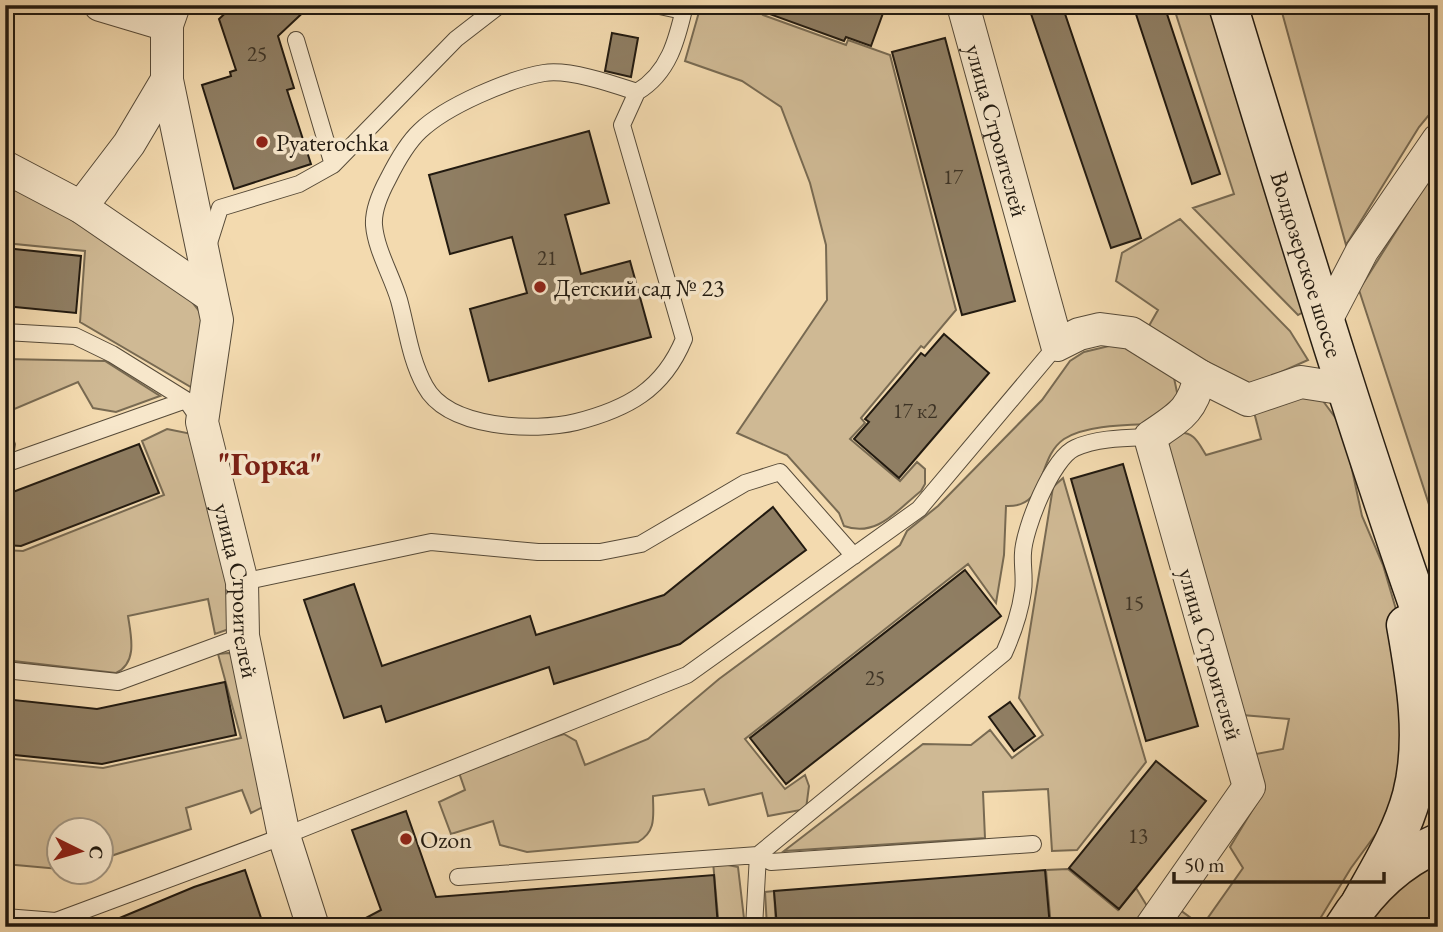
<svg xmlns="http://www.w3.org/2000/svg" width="1443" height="932" font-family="'EB Garamond',serif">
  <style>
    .green { fill: #cfb994; stroke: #786a52; stroke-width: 2 }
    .building { fill: #8f7e63; stroke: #221a10; stroke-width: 2 }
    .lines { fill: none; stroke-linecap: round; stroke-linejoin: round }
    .service-casing { stroke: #564a38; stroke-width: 18 }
    .minor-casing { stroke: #564a38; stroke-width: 34 }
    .secondary-casing { stroke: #221a10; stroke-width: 41 }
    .service { stroke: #f7e7cb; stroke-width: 16 }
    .minor { stroke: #f7e7cb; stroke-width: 32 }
    .secondary { stroke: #f7e7cb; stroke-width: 38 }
    .poi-dot { fill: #8f2418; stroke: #f7e7cb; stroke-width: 2.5 }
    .labels { text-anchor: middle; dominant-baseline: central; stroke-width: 7; stroke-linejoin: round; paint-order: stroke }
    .number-label { font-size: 21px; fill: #3d3325 }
    .street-label { font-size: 24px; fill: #221a10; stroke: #f7e7cb }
    .poi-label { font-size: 24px; fill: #221a10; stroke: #f7e7cb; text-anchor: start }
    .district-label { font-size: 32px; font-weight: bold; fill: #7a1f14; stroke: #f7e7cb }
  </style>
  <rect width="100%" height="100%" fill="#f3daaf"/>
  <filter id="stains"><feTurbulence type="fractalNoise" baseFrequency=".00286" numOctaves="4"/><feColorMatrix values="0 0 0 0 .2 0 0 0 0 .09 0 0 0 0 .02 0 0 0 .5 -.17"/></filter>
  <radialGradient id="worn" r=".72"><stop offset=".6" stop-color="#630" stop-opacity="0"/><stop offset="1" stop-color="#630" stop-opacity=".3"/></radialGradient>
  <path class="green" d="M701 5H753L765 10 763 15 846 45 848 40 890 55 956 310 924 348 921 346 861 418 865 423 850 439 900 481 917 462 925 469V484L921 491C897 510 877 538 844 526L839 513 787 455 737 433 827 300 826 245 810 183 781 107 742 81 685 61Z
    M1173 5H1216L1310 308 1298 315 1193 208 1234 194Z
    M1280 5H1438V104L1419 127 1346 245Z
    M1438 165V532L1359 290Z
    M5 182 47 202 184 292 203 316 201 393 80 322 85 251 5 243Z
    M1180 219 1290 331 1308 360 1252 385 1146 331 1158 310 1116 281 1122 253Z
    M1109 346H1132L1173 373 1178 397 1152 424C1126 425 1085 425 1064 439 1035 459 1049 508 1006 506L1004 555 996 603 968 564 745 739 785 789 805 775 809 786 806 809 768 816 762 793 709 805 704 789 653 796C653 815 657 831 638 842L527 852 500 845 493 821 451 834 439 802 465 790 457 767 564 734 576 741 585 765 648 739 719 679 900 545 907 531 938 506 1042 400 1070 361 1084 352Z
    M5 359 105 361 160 396 116 412 93 408 78 382 5 413Z
    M1301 394 1323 401 1343 428 1362 516 1383 565 1410 657 1395 808 1351 868 1315 927H1167L1180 910 1202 926 1243 868 1230 847 1265 789 1256 754 1283 749 1289 719 1242 715 1168 456 1169 444 1177 433C1194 431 1198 442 1206 455L1261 439 1254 412Z
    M5 418 15 444 14 451 7 456Z
    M167 429 192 434 227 551 229 629 215 634 208 599 128 616C131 636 138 662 116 673L5 660V550L23 551 164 495 142 441Z
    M1063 478 1146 762 1077 850 1052 851 1048 789 983 792 985 838 784 851 923 744 971 745 990 730 1012 758 1043 735 1019 698 1053 487Z
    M228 653 241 655 269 804 251 813 242 790 186 808 191 829 102 859V830H60L59 869 5 864V758L103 768 241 738 218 654Z
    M1438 857V927H1362L1374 908Z
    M713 862 738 867 745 927H719Z
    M1068 869 1118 910 1136 888 1152 914 1139 927H1051L1046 870Z
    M774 891 776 927H767L765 892Z"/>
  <path class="building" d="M234 5H311L278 36 294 88 287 90 311 164 234 189 202 85 231 76 230 72 236 70 219 19Z
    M753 5H886L871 46 846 37 844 41 753 8Z
    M1028 5H1062L1141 238 1111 248Z
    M1133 5H1164L1220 174 1192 184Z
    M612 33 638 38 631 77 605 71Z
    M945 38 1015 301 962 315 892 52Z
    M589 131 609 203 565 215 581 274 630 261 651 337 489 381 470 309 527 293 512 237 450 254 429 175Z
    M5 248 81 256 76 313 5 306Z
    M944 334 989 373 899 478 854 439 869 422 865 419 902 376 921 353 925 356Z
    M139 444 159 493 21 546 5 545V495Z
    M1123 464 1198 726 1146 741 1071 479Z
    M773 507 806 550 680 644 554 684 549 667 386 722 381 706 344 718 304 600 354 584 382 666 530 616 536 635 664 595Z
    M965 570 1001 616 786 784 750 738Z
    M225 682 236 735 102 764 5 754V699L97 709Z
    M1010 702 1035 736 1014 751 989 717Z
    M1156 761 1206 801 1119 909 1069 868Z
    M406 811 436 897 714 875 718 927H349L381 910 352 830Z
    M245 870 264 927H98L194 887Z
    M1045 870 1050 927H777L774 891Z"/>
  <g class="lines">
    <g class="service-casing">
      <path id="service" d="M655 5 683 11
        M296 40 333 165 456 39 500 5
        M637 92 622 125 684 339C663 390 627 409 576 422 534 432 448 429 425 386 410 359 407 329 399 300 392 276 376 250 374 225 373 210 381 192 388 179 396 163 406 144 420 131 446 106 509 79 544 73 570 69 613 84 637 92 669 73 677 40 685 5
        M208 246 220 208 299 184 333 165
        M5 332 75 336 112 354 186 400 200 420
        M5 464 186 400
        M242 582 431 542 538 552H600L641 544 745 483 780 472 854 556
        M5 670 118 682 243 636
        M1033 844 771 862 758 855 1004 653C1013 633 1020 613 1023 591 1025 578 1022 565 1023 553 1024 529 1052 458 1075 448 1097 438 1125 438 1150 437
        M458 877 758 855 754 927
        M5 917 56 921 284 836 687 675 919 509 1057 345"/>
    </g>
    <g class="minor-casing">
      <g id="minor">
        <path d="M100 5 167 25"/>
        <path id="s1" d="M174 5 167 25V80L217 320 202 422 242 582 243 636 284 836 313 927"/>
        <path id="s2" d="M963 5 1057 345 1079 334 1100 329 1131 333 1200 376 1248 400 1301 382 1346 389"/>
        <path d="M5 167 81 207 211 296"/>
        <path d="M81 207 129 144 167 80"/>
        <path d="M1325 322 1362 251 1438 140"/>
        <path d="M1151 927 1249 787 1150 437C1179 417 1192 412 1200 376"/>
      </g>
    </g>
    <g class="secondary-casing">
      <g id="secondary">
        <path id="s3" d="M1228 5C1295 225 1361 445 1438 661"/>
        <path d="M1361 902C1380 868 1402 833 1412 795 1426 740 1416 681 1406 625"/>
        <path d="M1344 927C1367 890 1398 860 1438 843"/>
      </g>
    </g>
    <use href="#service" class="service"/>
    <use href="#minor" class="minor"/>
    <use href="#secondary" class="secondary"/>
  </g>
  <g class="poi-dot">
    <circle cx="262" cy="142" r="7"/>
    <circle cx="540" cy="287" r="7"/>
    <circle cx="406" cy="839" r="7"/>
  </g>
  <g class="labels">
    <g class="number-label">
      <text x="257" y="53">25</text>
      <text x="953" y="176">17</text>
      <text x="547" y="257">21</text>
      <text x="915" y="410">17 к2</text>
      <text x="1134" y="602">15</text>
      <text x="875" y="677">25</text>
      <text x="1138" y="835">13</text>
    </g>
    <g class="street-label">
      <text stroke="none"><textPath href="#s2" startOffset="130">улица Строителей</textPath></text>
      <text stroke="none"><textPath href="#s3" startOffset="271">Волдозерское шоссе</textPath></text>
      <text stroke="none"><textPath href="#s1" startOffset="597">улица Строителей</textPath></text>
      <text transform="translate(1211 654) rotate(74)">улица Строителей</text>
    </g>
    <g class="poi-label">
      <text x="276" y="142">Pyaterochka</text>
      <text x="554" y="287">Детский сад № 23</text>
      <text x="420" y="839">Ozon</text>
    </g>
    <g class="district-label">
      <text x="270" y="464">"Горка"</text>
    </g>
  </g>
  <rect width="1443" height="932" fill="none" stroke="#f3daaf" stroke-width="28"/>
  <rect x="7" y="7" width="1429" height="918" fill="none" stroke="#221a10" stroke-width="3.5"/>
  <rect x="14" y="14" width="1415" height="904" fill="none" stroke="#221a10" stroke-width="2"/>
  <g transform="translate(80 851) rotate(95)"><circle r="33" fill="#f7e7cb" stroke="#a29580" stroke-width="2"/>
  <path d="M0-5L12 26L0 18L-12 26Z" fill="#8f2418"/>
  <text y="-10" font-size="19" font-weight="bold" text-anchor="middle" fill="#221a10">С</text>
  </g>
  <path d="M1174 872v10h210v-10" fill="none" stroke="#221a10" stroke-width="3.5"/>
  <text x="1184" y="872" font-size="21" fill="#221a10" stroke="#f7e7cb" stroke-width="5" paint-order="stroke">50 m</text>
  <rect width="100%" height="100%" filter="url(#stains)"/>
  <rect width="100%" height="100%" fill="url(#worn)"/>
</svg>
